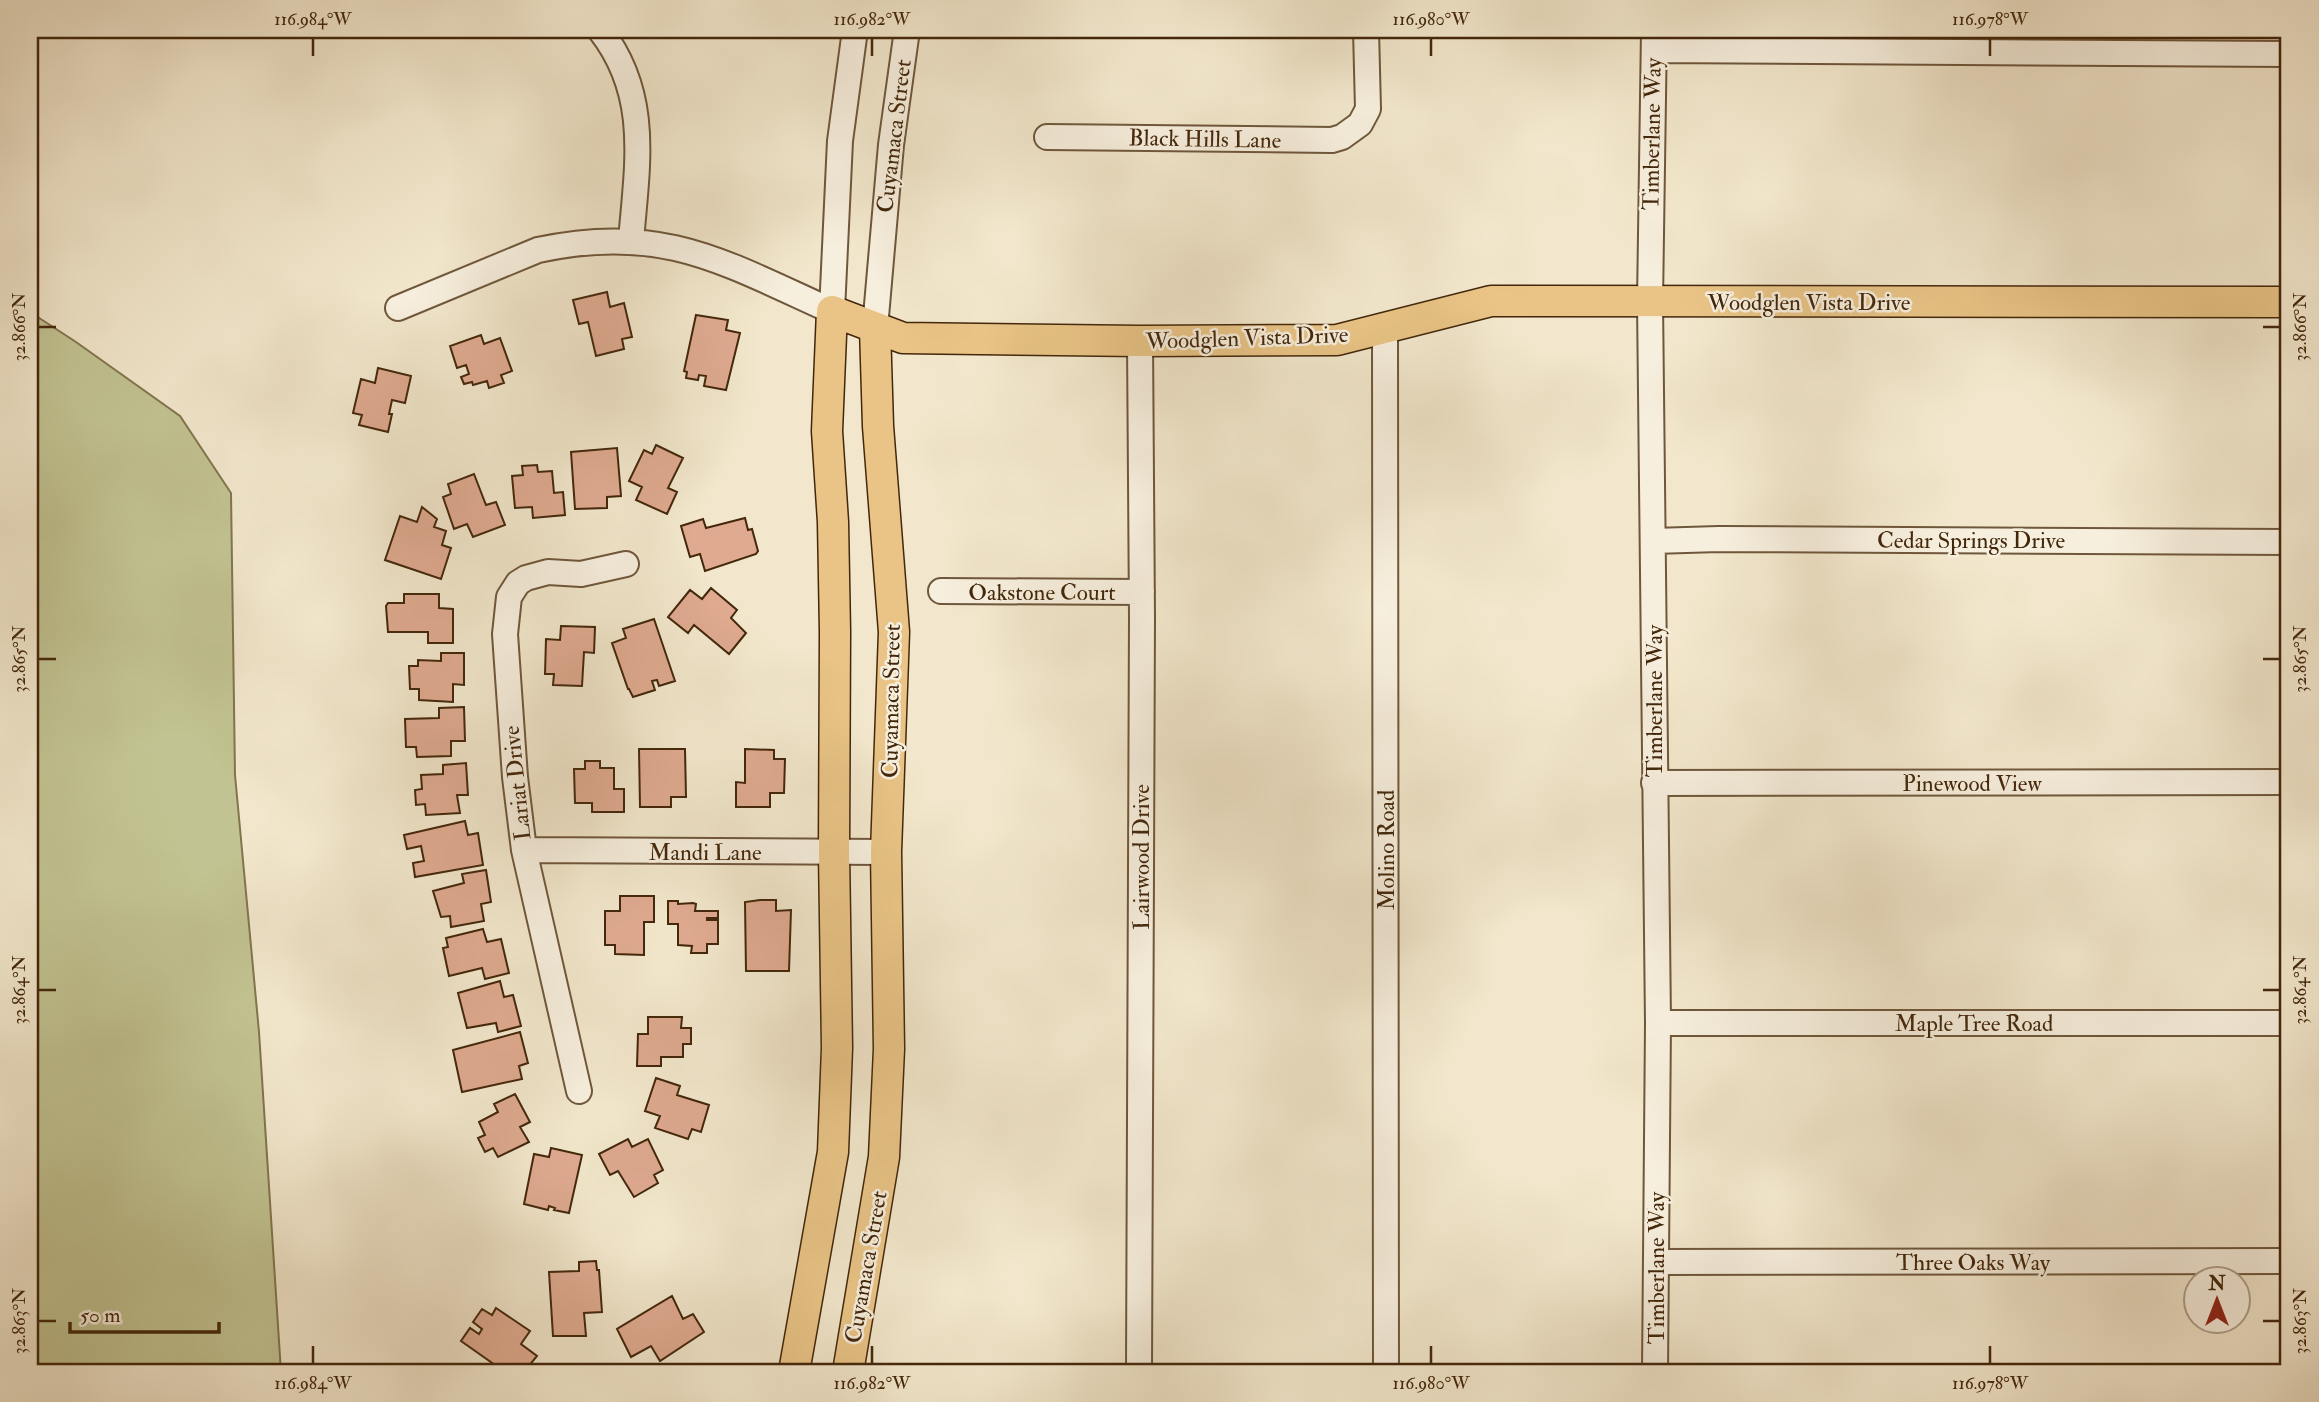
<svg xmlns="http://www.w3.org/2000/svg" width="2319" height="1402" font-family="'IM FELL Double Pica',serif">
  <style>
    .green { fill: #c2c392; stroke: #82754e; stroke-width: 2 }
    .building { fill: #dfaa90; stroke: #43270b; stroke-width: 2 }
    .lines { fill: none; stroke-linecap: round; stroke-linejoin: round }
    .minor-casing { stroke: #6f573b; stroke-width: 28 }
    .major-casing { stroke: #43270b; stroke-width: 33 }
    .minor { stroke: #f7efde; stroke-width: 24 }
    .major { stroke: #e9c486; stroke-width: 30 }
    .ticks { fill: none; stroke: #43270b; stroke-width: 2.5 }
    .labels { text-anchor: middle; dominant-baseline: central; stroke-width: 5; stroke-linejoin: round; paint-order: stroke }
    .street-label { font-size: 23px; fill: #43270b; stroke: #f7efde }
    .neatline { fill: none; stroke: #43270b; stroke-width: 2.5 }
    .ticks-label { font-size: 18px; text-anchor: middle; fill: #43270b }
  </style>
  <rect width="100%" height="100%" fill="#f2e7cc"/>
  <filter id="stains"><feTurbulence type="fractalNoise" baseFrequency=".00286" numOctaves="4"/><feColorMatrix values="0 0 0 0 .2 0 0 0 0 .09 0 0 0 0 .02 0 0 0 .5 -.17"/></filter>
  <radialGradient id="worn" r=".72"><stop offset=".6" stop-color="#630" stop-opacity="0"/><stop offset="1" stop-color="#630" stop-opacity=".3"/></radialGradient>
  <path class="green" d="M30 312 76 342 180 416 231 493 235 775 259 1032 281 1372H30Z"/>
  <path class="building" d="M607 292 610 307 624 303 632 337 622 339 624 349 596 356 588 322 579 324 573 300Z
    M696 315 728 320 726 330 740 333 726 390 704 386 706 376 699 375 698 380 686 378 687 372 684 371Z
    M481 335 484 344 500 338 512 371 501 375 504 383 489 388 487 381 473 385 472 382 464 384 461 377 469 374 466 365 457 368 450 346Z
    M378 368 411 376 405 403 392 400 389 414H392L388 432 359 425 362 415 353 413 361 379 375 383Z
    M656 445 683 458 668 488 677 492 667 514 636 500 642 487 629 481 644 450 652 454Z
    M617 448 621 496 607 497V508L575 509 571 452Z
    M537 465 538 472 552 471 554 493 563 492 565 515 533 518 532 507 515 508 512 476 523 475 522 466Z
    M474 474 486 505 496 502 505 525 473 537 467 524 454 529 443 497 451 494 448 484Z
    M422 507 437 519 434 527 446 531 442 545 451 548 441 579 385 560 400 516 417 522Z
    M745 518 748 530 752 529 758 551 756 554 705 571 700 554 690 557 681 526 703 519 706 528Z
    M711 588 737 610 731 618 746 633 729 654 694 625 688 633 668 617 690 590 702 599Z
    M404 594H439V608L453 609V643H428V632H388L386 606 388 603H404Z
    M654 619 675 681 659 686 657 680 652 681 655 690 633 697 629 689H628L612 643 626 638 623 629Z
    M561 626 595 627 594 653 584 652 582 686 553 685 554 674H545L546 639 560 640Z
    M441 653H464V685L453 684V702L419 700V689H410L409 666H418V660L441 661Z
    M464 707 465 741H451V756L417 757 416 747H406L405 719 439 718V708Z
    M639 749H685L686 797H671V807H640Z
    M745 749 774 750V759H785L784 793H770V807H736V782L745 783Z
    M585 761H600V768H614V789H624V812H592V803H575L574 769H585Z
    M466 763 468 795H457L460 813 426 815 425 804 416 805 415 790 422 789 421 775 443 774V765Z
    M465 821 468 835 478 833 483 865 415 877 413 863 424 861 421 846 407 849 404 835Z
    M486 870 491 902 481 904 484 921 451 927 450 916 441 917 433 891 464 883 462 874Z
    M620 896H654V922H644V955L615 954V945H605V911H620Z
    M760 900H776V911L791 910 789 971H746L745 902Z
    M668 901H678V904L693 903 696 904 695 911H718V918H707V920H718V944H707V953H691L692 946 678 945V924H668Z
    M483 929 487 942 501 939 509 973 485 979 482 968 449 976 443 948 448 947 446 938Z
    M500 981 504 997 513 995 521 1026 498 1032 496 1023 467 1028 458 993Z
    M648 1017H682L681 1028H691V1044H683V1057H661V1066H637L638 1034H648Z
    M520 1032 528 1063 519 1066 522 1079 462 1092 453 1050Z
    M656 1078 680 1086 677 1095 709 1105 701 1132 692 1129 688 1139 655 1128 660 1116 645 1111Z
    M515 1094 530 1122 520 1127 529 1142 498 1157 493 1148 485 1152 478 1138 485 1135 479 1122 498 1112 494 1104Z
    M628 1139 632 1147 648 1139 663 1170 654 1175 658 1183 634 1197 618 1171 610 1175 599 1154Z
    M551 1148 582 1155 569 1213 554 1210 555 1208 549 1206 548 1210 524 1204 534 1154 549 1157Z
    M596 1261 597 1270H599L602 1312 584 1313 586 1336H553L549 1272 579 1271V1262Z
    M672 1296 683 1319 693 1314 704 1332 660 1361 651 1346 631 1357 617 1329Z
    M496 1308 530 1331 521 1344 537 1356 524 1372H505L461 1341 470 1328 479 1334 482 1329 473 1322 482 1309 492 1315Z"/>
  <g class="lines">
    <g class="minor-casing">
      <path id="minor" d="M600 30C651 95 637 165 631 241
        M1654 30 1650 302 1658 1023 1655 1372
        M1654 50 2289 54
        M1047 137 1332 140 1342 137 1360 124 1368 109 1366 30
        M398 308 538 250C662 223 723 262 832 311L840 141 855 30
        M875 328 891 145 907 30
        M1385 329 1386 1372
        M1653 541 1719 539 2289 542
        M941 591 1142 592
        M1654 783 2289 782
        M524 850 886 852
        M1658 1023H2289
        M579 1091 524 850 515 777 505 634 509 597 518 583 526 578 548 572 581 574 626 564
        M1657 1262 2289 1261
        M1139 1372 1142 617 1140 341"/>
    </g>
    <g class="major-casing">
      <path id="major" d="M794 1372 833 1152 837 1048 834 853 835 632 833 522 827 431 832 311 903 338 1140 341 1337 340 1491 301 2289 302
        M848 1372 884 1157 889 1049 886 852 894 632 878 426 875 328"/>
    </g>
    <use href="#minor" class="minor"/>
    <use href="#major" class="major"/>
  </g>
  <path class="ticks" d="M313 38V56M872 38V56M1431 38V56M1990 38V56M38 327H56M2263 327H2280M38 659H56M2263 659H2280M38 990H56M2263 990H2280M38 1321H56M2263 1321H2280M313 1346V1364M872 1346V1364M1431 1346V1364M1990 1346V1364"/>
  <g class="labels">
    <g class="street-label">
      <text transform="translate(1652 134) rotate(-89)">Timberlane Way</text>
      <text transform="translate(894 136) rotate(-83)">Cuyamaca Street</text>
      <text transform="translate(1205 139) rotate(1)">Black Hills Lane</text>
      <text x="1809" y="302">Woodglen Vista Drive</text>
      <text transform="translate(1247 338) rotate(-2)">Woodglen Vista Drive</text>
      <text x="1971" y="540">Cedar Springs Drive</text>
      <text x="1042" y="592">Oakstone Court</text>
      <text transform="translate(891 701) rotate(-89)">Cuyamaca Street</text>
      <text transform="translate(1654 701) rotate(-90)">Timberlane Way</text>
      <text transform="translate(517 783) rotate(-96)">Lariat Drive</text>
      <text x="1972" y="783">Pinewood View</text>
      <text transform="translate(1386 850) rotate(-90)">Molino Road</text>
      <text x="705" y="852">Mandi Lane</text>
      <text transform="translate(1141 857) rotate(-90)">Lairwood Drive</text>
      <text x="1974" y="1023">Maple Tree Road</text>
      <text x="1973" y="1262">Three Oaks Way</text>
      <text transform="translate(866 1267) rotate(-80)">Cuyamaca Street</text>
      <text transform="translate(1656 1268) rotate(-90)">Timberlane Way</text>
    </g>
  </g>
  <rect width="2319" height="1402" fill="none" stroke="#f2e7cc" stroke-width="77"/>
  <g transform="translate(2217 1300)"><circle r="33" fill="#f7efde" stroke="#af9f8a" stroke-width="2"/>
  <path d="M0-5L12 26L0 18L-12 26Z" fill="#8f2418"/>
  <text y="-10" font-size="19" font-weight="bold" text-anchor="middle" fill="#43270b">N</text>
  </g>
  <path d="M70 1322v10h149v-10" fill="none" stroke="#43270b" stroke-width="3.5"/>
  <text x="80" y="1322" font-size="21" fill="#43270b" stroke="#f7efde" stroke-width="5" paint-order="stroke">50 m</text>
  <rect x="38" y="38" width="2242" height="1326" class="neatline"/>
  <g class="ticks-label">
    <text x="313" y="25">116.984°W</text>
    <text x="872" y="25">116.982°W</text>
    <text x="1431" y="25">116.980°W</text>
    <text x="1990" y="25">116.978°W</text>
    <text transform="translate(19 327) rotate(-90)" y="6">32.866°N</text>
    <text transform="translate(2300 327) rotate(-90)" y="6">32.866°N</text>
    <text transform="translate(19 659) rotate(-90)" y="6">32.865°N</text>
    <text transform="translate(2300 659) rotate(-90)" y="6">32.865°N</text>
    <text transform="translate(19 990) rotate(-90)" y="6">32.864°N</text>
    <text transform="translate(2300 990) rotate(-90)" y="6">32.864°N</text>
    <text transform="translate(19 1321) rotate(-90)" y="6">32.863°N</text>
    <text transform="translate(2300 1321) rotate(-90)" y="6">32.863°N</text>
    <text x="313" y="1389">116.984°W</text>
    <text x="872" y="1389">116.982°W</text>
    <text x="1431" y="1389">116.980°W</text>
    <text x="1990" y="1389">116.978°W</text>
  </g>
  <rect width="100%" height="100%" filter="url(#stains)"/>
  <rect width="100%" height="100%" fill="url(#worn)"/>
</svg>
